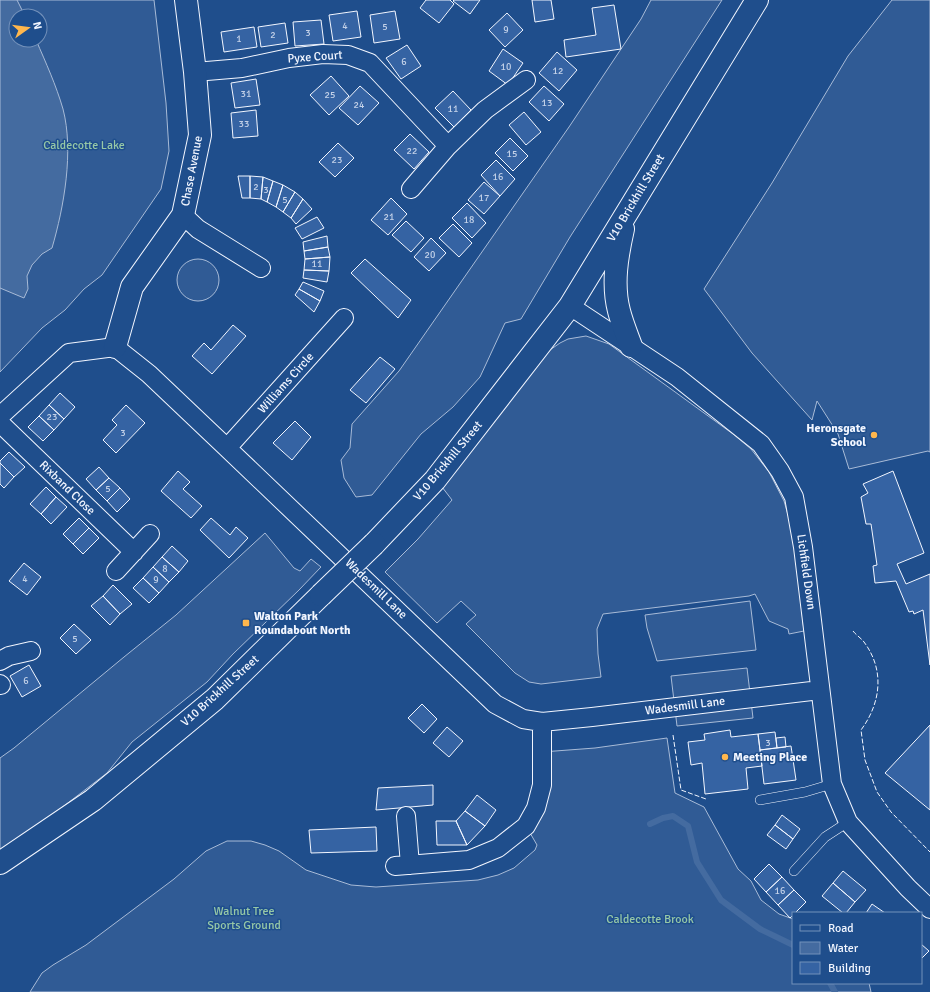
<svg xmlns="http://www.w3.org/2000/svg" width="930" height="992" font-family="Signika,sans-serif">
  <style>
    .built { fill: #305b95; stroke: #a8bbd7; fill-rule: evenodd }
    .water { fill: #446ba0; stroke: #a8bbd7 }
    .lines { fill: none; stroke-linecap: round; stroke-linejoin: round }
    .stream { stroke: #446ba0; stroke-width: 6 }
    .building { fill: #3563a3; stroke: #f2f6ff }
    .service-casing { stroke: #f2f6ff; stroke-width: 10 }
    .minor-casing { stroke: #f2f6ff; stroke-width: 20 }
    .tertiary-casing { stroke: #f2f6ff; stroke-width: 24 }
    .service { stroke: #1f4e8c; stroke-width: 9 }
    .minor { stroke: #1f4e8c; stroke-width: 18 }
    .tertiary { stroke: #1f4e8c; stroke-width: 22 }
    .tertiary-bridge-casing { stroke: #f2f6ff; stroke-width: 24; stroke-linecap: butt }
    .tertiary-bridge { stroke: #1f4e8c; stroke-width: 22 }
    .fence { stroke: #f2f6ff; stroke-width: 1; stroke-dasharray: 5 2; stroke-linecap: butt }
    .poi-dot { fill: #ffb74d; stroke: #1f4e8c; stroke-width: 1.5 }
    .labels { text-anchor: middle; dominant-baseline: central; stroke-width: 3; stroke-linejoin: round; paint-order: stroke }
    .number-label { font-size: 10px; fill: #c3d1e8 }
    .street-label { font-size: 12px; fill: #f2f6ff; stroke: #1f4e8c }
    .park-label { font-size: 12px; fill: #97c8a6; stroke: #1f4e8c }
    .poi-label { font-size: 12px; font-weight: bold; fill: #f2f6ff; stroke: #1f4e8c; text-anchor: start }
  </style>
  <rect width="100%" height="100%" fill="#1f4e8c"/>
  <path class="built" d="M0 0H154L166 103 169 151 161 189 102 275 84 289 65 310 42 328 0 372ZM16 16H40V40H16Z
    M651 0H722L570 237 521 319 505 323 480 377 453 407 421 434 372 495 356 497 344 478 341 460 350 448 352 424 399 371 569 127 641 19Z
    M892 0H930V452L928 451 897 458 849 469 838 434 817 401 812 420 752 353 704 289 772 183 848 56Z
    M177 280a21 21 0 1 1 42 0a21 21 0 1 1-42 0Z
    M586 336 609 344 733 434 751 449 769 472 784 501 791 525 796 558 804 631 789 634 788 629 769 621 755 594 749 596 603 614 597 629 598 654 601 677 541 684 529 682 515 673 466 624 476 615 461 601 437 623 385 572 418 539 452 500 442 487 544 354 560 343 568 339Z
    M265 533 294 568 300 571 311 559 321 567 299 590 233 654 207 682 132 742 107 773 60 809 0 850V758L14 748 124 657 176 615Z
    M750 601 756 650 657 661 647 628 645 615Z
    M747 668 753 718 677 726 671 676Z
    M667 738 675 793 704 807 738 869 751 881 761 900 779 914 793 919V983H869L871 992H30L42 973 53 965 86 945 174 879 206 851 227 841H251L265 845 279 851 306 870 351 885 376 887 478 880 498 875 514 868 535 850 537 845 526 826 542 752 595 748Z"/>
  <path class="water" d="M0 0H17L25 16H16V40H36C46 63 56 85 63 109 74 151 64 207 52 248L42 254 32 265 27 276 28 289 24 298 0 288Z"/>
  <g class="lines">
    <path class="stream" d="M650 824 663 818 673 816 688 826 697 862 721 900 760 929 793 945
      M830 983 835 992"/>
  </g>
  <path class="building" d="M426 0H450L454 4 439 23 420 8Z
    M454 0H480L470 14 453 1Z
    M532 0H551L554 19 535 22Z
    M614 5 621 49 566 57 564 40 596 35 592 8Z
    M357 11 361 37 333 41 329 15Z
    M395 11 400 39 374 43 370 15Z
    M507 13 523 30 505 47 489 30Z
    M321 20 324 44 295 46 293 22Z
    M285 23 288 43 261 47 258 27Z
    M254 27 257 47 224 52 221 32Z
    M407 45 421 66 401 79 386 58Z
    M503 49 523 63 508 85 489 71Z
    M557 52 577 70 559 91 539 73Z
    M331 76 349 96 329 115 310 95Z
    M256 79 260 105 235 108 231 83Z
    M360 86 379 103 358 125 339 108Z
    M544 86 564 104 549 121 529 102Z
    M453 91 471 110 454 127 435 108Z
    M256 110 258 136 233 138 231 113Z
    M524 112 541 132 526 145 509 125Z
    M410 134 429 152 414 169 394 150Z
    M510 138 528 156 513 171 495 153Z
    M338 143 354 158 335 177 319 162Z
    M496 160 515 179 500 196 481 175Z
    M238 176H250V198H242Z
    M250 176 263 177 261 199 250 198Z
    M263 177 273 181 267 202 261 199Z
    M273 181 283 185 276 207 267 202Z
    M484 182 500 196 484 214 468 200Z
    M283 185 295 192 283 212 276 207Z
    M295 192 303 199 291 218 283 212Z
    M391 198 407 214 388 235 371 220Z
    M303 199 312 209 296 224 291 218Z
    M467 203 486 223 472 238 452 218Z
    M317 217 324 228 302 239 295 228Z
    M406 221 424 238 411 252 392 235Z
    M453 224 472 243 459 257 439 238Z
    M327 236 328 247 304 251 303 242Z
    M431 238 446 253 429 271 414 257Z
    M328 247 330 257 305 259 304 251Z
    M330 257 329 271 304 270 305 259Z
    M365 259 411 300 398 318 351 273Z
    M304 270 329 271 327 282 303 278Z
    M303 282 324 291 320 301 299 289Z
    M299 289 320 301 314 312 295 295Z
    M233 325 246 336 212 374 192 356 204 343 211 350Z
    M380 357 395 369 366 403 350 390Z
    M60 393 75 407 64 419 49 405Z
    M49 405 64 419 54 430 39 416Z
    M126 405 145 423 116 453 103 440 117 425 112 420Z
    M39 416 54 430 43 441 28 427Z
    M295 421 311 437 292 460 273 443Z
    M9 452 25 467 14 477 0 463V461Z
    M0 463 14 477 4 488 0 484Z
    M99 467 109 478 96 490 86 479Z
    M178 471 190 482 183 489 202 506 191 518 161 491Z
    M893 471 924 553 897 564 906 584 930 574V665L923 610 914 614 913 611 909 612 896 581 875 583 873 566 877 565 871 524H866L861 497 868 493 863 484Z
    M109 478 120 488 107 501 96 490Z
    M46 487 56 497 41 514 30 504Z
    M120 488 130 499 117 512 107 501Z
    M56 497 67 507 51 524 41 514Z
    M79 518 89 528 73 544 63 534Z
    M211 518 230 535 236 527 248 538 229 558 200 530Z
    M89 528 99 538 83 554 73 544Z
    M172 546 188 561 179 572 162 557Z
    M162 557 179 572 169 582 153 567Z
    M24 563 41 577 27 595 9 581Z
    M153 567 169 582 159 593 143 578Z
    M143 578 159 593 149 603 133 588Z
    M113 585 132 604 120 614 103 596Z
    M103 596 120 614 110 625 91 606Z
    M74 624 91 640 76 654 60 638Z
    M29 665 41 686 22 697 10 676Z
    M422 704 437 719 424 733 408 718Z
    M930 725V810L885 773Z
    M447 727 463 741 449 757 433 743Z
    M730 730 731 737 758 734 762 766 746 768 748 789 705 794 702 763 691 765 688 742 705 740 704 734Z
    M775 732 777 748 760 750 758 734Z
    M785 737 786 747 777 748 776 738Z
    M791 746 796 780 764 784 760 750Z
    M433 785V805L376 810 378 788Z
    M477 795 496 810 485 826 465 811Z
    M465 811 485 826 467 845 456 821Z
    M782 815 800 829 793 839 775 825Z
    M436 821H456L467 845H437Z
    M775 825 793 839 786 849 767 835Z
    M376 827 377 851 311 853 309 830Z
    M769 864 782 877 766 892 754 879Z
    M843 871 866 890 855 902 833 883Z
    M782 877 794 890 778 905 766 892Z
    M833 883 855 902 846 913H843L822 896Z
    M794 890 806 902 795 913H793V915L790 918 778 905Z
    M872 904 885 913H866Z
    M921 944 929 951 921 959Z"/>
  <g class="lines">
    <g class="service-casing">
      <path id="service" d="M760 800 805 792 832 784
        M794 871 825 837 848 822"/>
    </g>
    <g class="minor-casing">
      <path id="minor" d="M195 72 242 68 289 58 323 54 348 55 370 63 448 146
        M411 189 448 146 485 110 526 80
        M183 215 198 229 261 268
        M570 306 677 377 761 444 780 471 794 497 803 547 832 784 848 822 908 888 930 909
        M0 416 69 353 115 347 149 374 227 448 495 704 523 719 542 722 592 717 820 690
        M0 423 134 552
        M227 448 344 318
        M116 571 150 534
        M0 661 9 656 31 651
        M0 684 1 685
        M406 816 410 865
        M395 866 469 860 498 848 526 826 536 808 542 785V722"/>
    </g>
    <g class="tertiary-casing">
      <path id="tertiary" d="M623 229C617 256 612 284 619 311 622 323 627 335 631 346
        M115 347 132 287 183 215 200 135 195 72 186 0
        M374 544 435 480 570 306 757 0
        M0 863 93 800 215 699 321 595"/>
    </g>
    <use href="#service" class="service"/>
    <use href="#minor" class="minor"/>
    <use href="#tertiary" class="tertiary"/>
    <g class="tertiary-bridge-casing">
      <path id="tertiary-bridge" d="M321 595 374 544"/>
    </g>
    <use href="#tertiary-bridge" class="tertiary-bridge"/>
    <path class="fence" d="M853 631C856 635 861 638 864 642 885 670 881 703 861 730L865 760 877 792 891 812 930 852
      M673 735 681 790 706 799"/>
  </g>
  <g class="poi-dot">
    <circle cx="874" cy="435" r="4"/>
    <rect x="242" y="619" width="8" height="8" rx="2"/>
    <circle cx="725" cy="757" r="4"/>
  </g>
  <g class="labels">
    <g class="number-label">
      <text x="345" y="26">4</text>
      <text x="385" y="27">5</text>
      <text x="506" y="30">9</text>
      <text x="308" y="33">3</text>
      <text x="273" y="35">2</text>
      <text x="239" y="39">1</text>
      <text x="404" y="62">6</text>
      <text x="506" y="67">10</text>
      <text x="558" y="71">12</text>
      <text x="246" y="94">31</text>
      <text x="330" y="95">25</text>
      <text x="547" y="103">13</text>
      <text x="359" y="105">24</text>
      <text x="453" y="109">11</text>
      <text x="244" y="124">33</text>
      <text x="412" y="151">22</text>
      <text x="512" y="154">15</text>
      <text x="337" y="160">23</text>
      <text x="498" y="177">16</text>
      <text x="256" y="187">2</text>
      <text x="266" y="190">3</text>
      <text x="484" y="198">17</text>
      <text x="285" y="200">5</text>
      <text x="389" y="217">21</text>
      <text x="469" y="220">18</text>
      <text x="430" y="255">20</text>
      <text x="317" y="264">11</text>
      <text x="52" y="417">23</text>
      <text x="123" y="433">3</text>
      <text x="108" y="489">5</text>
      <text x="165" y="569">8</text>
      <text x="25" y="579">4</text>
      <text x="156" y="580">9</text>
      <text x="75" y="639">5</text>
      <text x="26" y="681">6</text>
      <text x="768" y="743">3</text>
      <text x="780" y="891">16</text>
    </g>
    <g class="street-label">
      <text transform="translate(315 57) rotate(-4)">Pyxe Court</text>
      <text transform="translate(192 171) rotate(-79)">Chase Avenue</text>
      <text transform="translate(636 198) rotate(-59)">V10 Brickhill Street</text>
      <text transform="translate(286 383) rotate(-48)">Williams Circle</text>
      <text transform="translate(448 461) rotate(-50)">V10 Brickhill Street</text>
      <text transform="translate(67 488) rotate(44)">Rixband Close</text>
      <text transform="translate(806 572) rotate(82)">Lichfield Down</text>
      <text transform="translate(376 589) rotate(44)">Wadesmill Lane</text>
      <text transform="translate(220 691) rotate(-42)">V10 Brickhill Street</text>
      <text transform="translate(685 706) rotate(-7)">Wadesmill Lane</text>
    </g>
    <g class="park-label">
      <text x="84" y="145">Caldecotte Lake</text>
      <text x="244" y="911">Walnut Tree<tspan x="244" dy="14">Sports Ground</tspan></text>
      <text x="650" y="919">Caldecotte Brook</text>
    </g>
    <g class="poi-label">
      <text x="866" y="428" text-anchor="end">Heronsgate<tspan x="866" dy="14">School</tspan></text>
      <text x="254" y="616">Walton Park<tspan x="254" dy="14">Roundabout North</tspan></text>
      <text x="733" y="757">Meeting Place</text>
    </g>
  </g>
  <rect x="792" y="912" width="130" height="72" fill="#1f4e8c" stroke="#7391ba"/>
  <rect x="800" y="925" width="20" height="6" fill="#1f4e8c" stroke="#7391ba"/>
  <text x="828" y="932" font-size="12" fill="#f2f6ff">Road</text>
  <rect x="800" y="942" width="20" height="12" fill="#446ba0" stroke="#7391ba"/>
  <text x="828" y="952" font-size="12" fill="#f2f6ff">Water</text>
  <rect x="800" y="962" width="20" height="12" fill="#3563a3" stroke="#7391ba"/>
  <text x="828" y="972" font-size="12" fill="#f2f6ff">Building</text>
  <g transform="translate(28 28) rotate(76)"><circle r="19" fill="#1f4e8c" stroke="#7391ba"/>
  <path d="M0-3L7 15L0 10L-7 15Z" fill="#ffb74d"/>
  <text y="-6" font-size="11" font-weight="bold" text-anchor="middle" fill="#f2f6ff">N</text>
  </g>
</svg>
